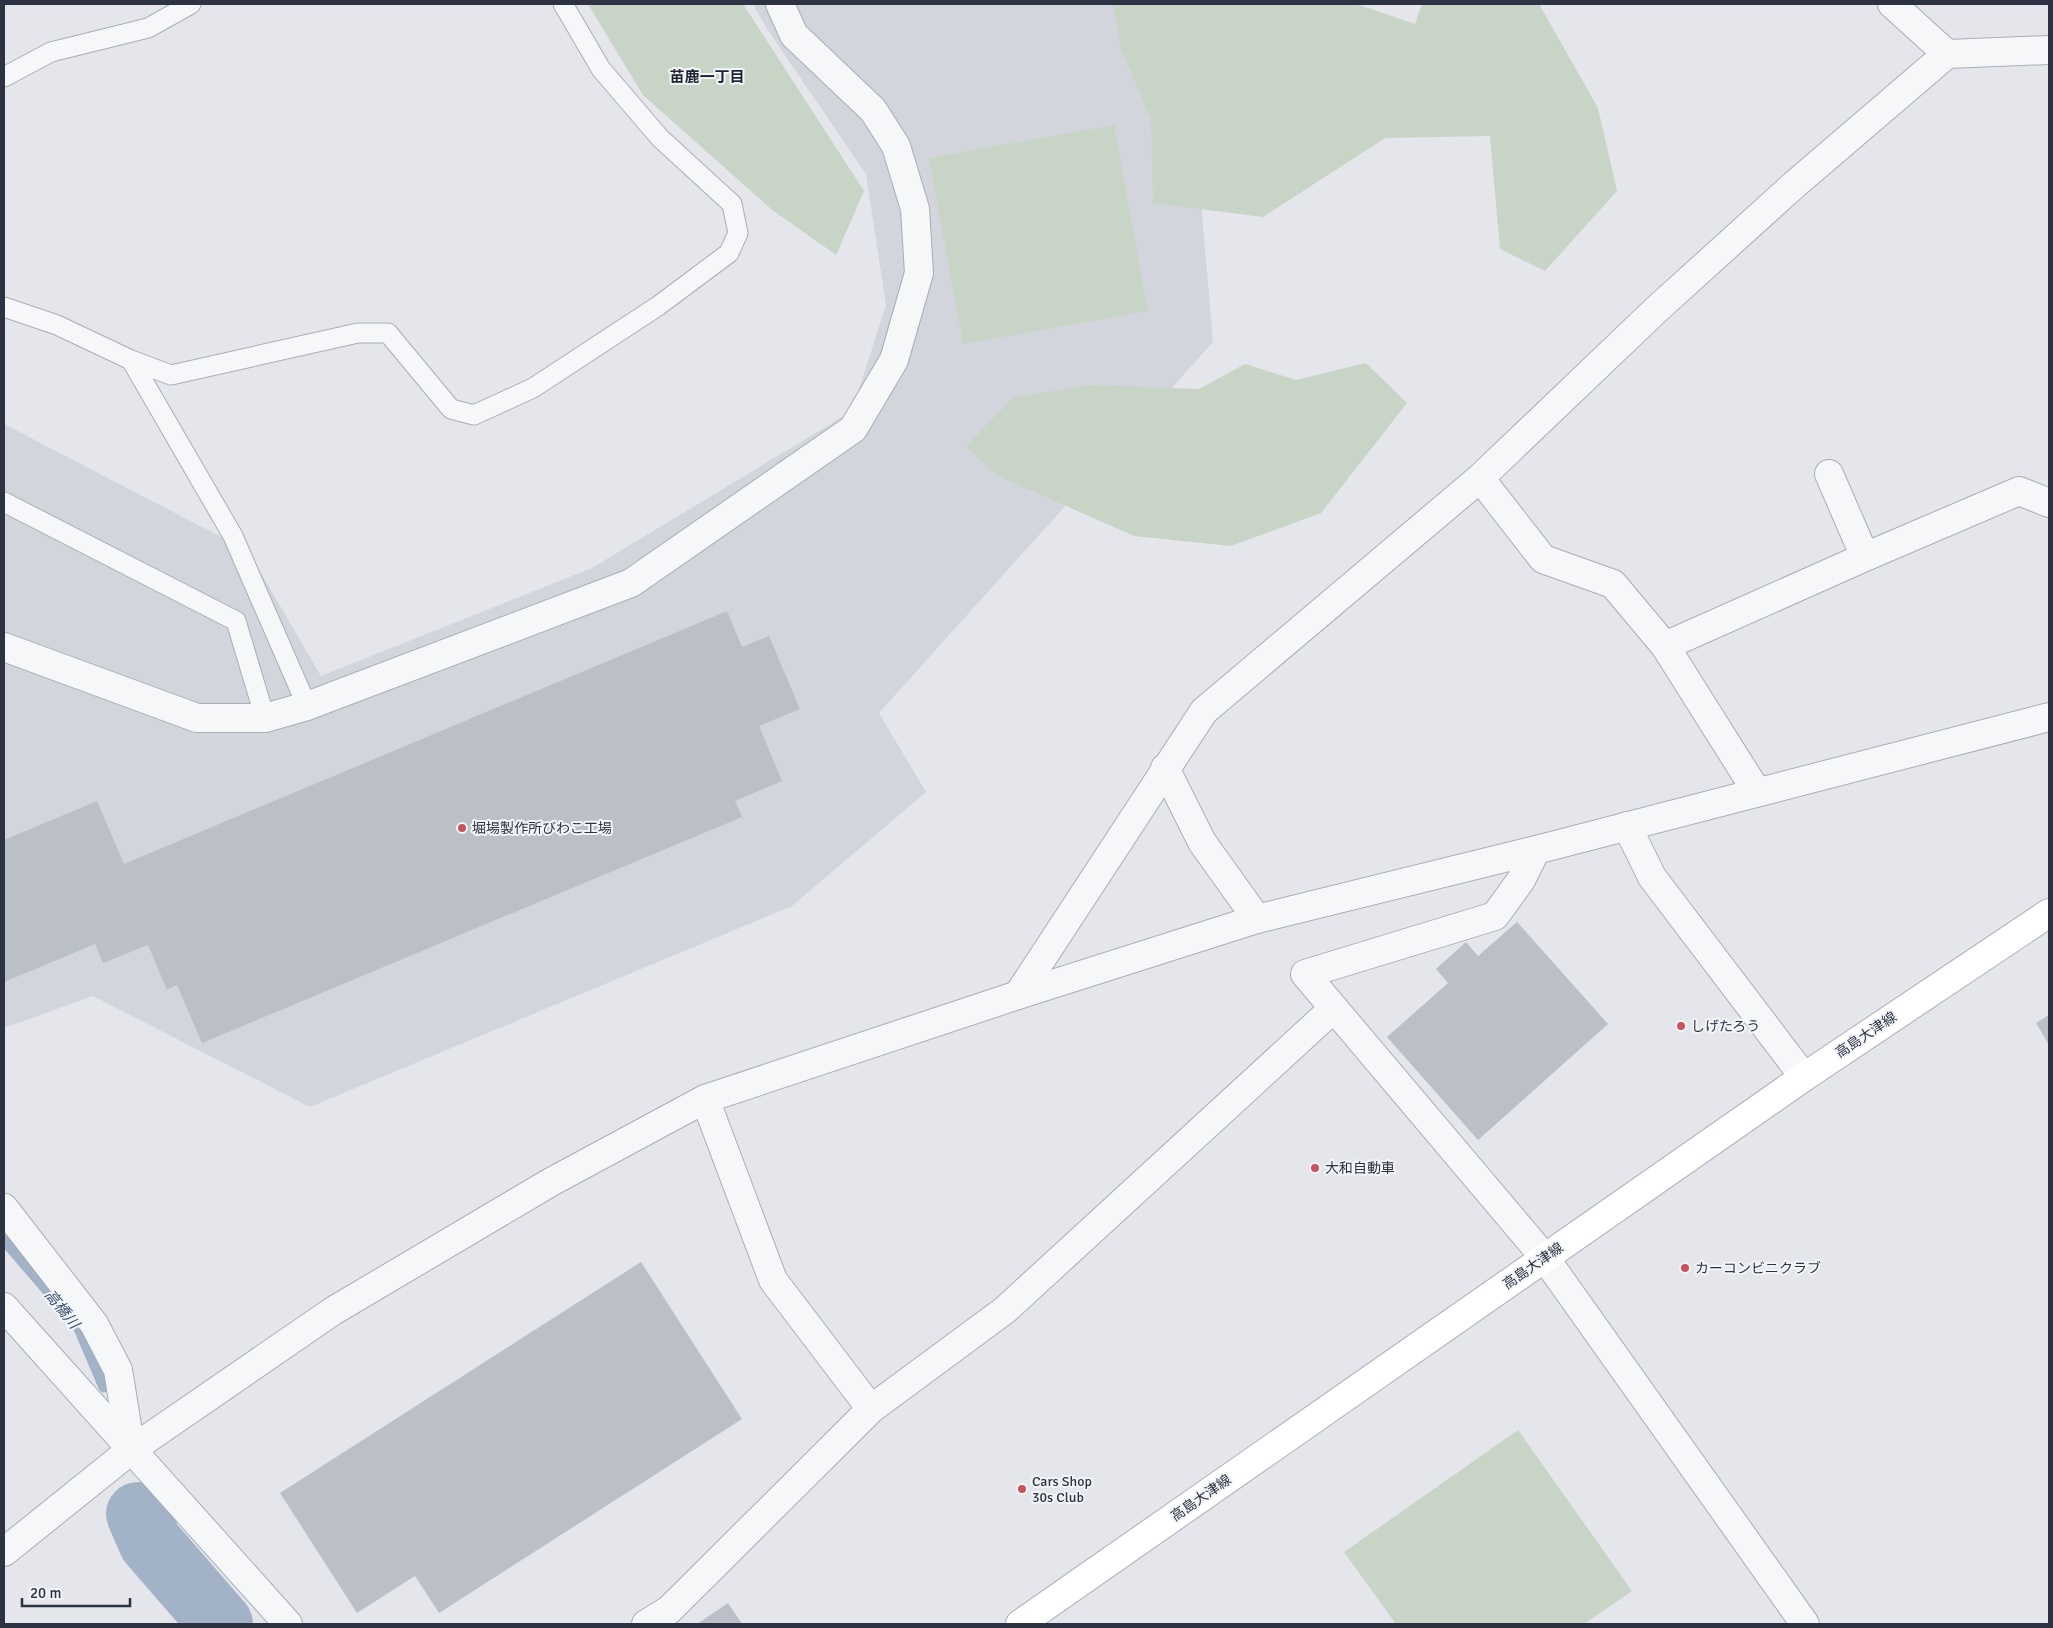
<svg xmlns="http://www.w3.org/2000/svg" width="2053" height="1628" font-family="Signika,'Noto Sans JP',sans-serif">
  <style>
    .built { fill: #d2d5dc }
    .green { fill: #c8d4c6 }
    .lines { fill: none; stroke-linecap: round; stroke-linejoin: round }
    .stream { stroke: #a2b2c7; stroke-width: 11 }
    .river { stroke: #a2b2c7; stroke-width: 64 }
    .building { fill: #bbbfc7 }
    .service-casing { stroke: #a9adb5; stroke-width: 21 }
    .minor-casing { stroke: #a9adb5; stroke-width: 30 }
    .tertiary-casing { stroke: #a9adb5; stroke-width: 30 }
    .secondary-casing { stroke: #a9adb5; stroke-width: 30 }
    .service { stroke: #f6f7f9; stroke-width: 19 }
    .minor { stroke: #f6f7f9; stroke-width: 28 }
    .tertiary { stroke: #f6f7f9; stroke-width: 28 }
    .secondary { stroke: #fff; stroke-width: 28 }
    .poi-dot { fill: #c5545d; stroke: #f3f5f8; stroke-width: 2 }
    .labels { text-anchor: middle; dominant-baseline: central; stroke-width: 4; stroke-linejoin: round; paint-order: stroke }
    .poi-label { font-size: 14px; fill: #2d3342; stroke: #f3f5f8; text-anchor: start }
    .street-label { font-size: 14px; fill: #2d3342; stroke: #f3f5f8 }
    .neighbourhood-label { font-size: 15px; font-weight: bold; fill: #1f2433; stroke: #f3f5f8 }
    .water-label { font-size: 15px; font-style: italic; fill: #3a4f73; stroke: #f3f5f8 }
  </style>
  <rect width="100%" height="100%" fill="#e4e6eb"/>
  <path class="built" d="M753 4H1184L1213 342 879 713 926 792 792 906 310 1107 93 996 4 1028V424L248 551 321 676 592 568 852 411 886 305 866 174 767 29Z"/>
  <path class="green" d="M588 4H743L864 191 836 255 771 209 643 95Z
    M1113 4H1356L1415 24 1422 4H1539L1598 108 1617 191 1545 271 1500 249 1490 136 1385 138 1263 217 1153 203 1151 119 1121 49Z
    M1114 125 1148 311 963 344 929 158Z
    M1366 363 1407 403 1321 513 1231 546 1134 536 996 475 966 446 1013 398 1088 385 1199 389 1245 364 1296 380Z
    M1518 1430 1632 1591 1584 1624H1396L1344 1552Z"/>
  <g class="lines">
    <path class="stream" d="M4 1240 78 1326 104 1387"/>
    <path class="river" d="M138 1514 150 1542 221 1624"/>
  </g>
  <path class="building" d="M727 611 742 647 769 636 800 709 759 726 782 781 735 801 742 817 202 1043 177 985 167 990 148 945 103 963 95 944 4 982V840L97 801 124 864Z
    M1517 922 1608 1024 1478 1140 1387 1037 1448 983 1436 969 1466 942 1478 956Z
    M2049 1015V1045L2036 1023Z
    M641 1262 742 1419 439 1613 415 1576 357 1613 280 1493Z
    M728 1603 742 1624H697Z"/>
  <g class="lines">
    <g class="service-casing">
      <path id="service" d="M4 77 51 52 148 28 191 4
        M4 307 57 325 131 360 233 536 307 706
        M131 360 171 375 358 333H388L451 409 474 415 533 388 658 306 729 253 738 233 732 204 660 138 601 69 563 4
        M4 502 236 621 265 718"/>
    </g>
    <g class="minor-casing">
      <path id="minor" d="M1892 4 1947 54 2049 50
        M1829 474 1865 557
        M1480 478 1543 559 1613 584 1665 646 1757 792
        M1665 646 1865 557 2019 491 2049 503
        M4 647 197 718H265L307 706 631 583 853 429 894 360 919 273 915 209 896 146 873 110 794 35 780 4
        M1165 768 1202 842 1257 919
        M1627 826 1652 877 1804 1077
        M1536 850 1521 880 1495 916 1305 974 1545 1258 1805 1624
        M1018 995 1204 711 1480 478 1657 309 1794 185 1947 54
        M705 1099 773 1280 871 1409
        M4 1208 94 1324 118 1370 131 1450 4 1552
        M646 1624 669 1610 871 1409 1005 1310 1334 1008"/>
    </g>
    <g class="tertiary-casing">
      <path id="tertiary" d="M4 1307 288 1624
        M131 1450 333 1311 551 1182 705 1099 1018 995 1257 919 1536 850 2049 717"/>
    </g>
    <g class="secondary-casing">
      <path id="secondary" d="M1020 1624 1804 1077 2049 913"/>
    </g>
    <use href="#service" class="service"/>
    <use href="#minor" class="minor"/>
    <use href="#tertiary" class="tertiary"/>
    <use href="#secondary" class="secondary"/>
  </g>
  <g class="poi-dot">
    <circle cx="462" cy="828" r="5"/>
    <circle cx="1681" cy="1026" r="5"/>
    <circle cx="1315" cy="1168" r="5"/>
    <circle cx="1685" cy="1268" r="5"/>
    <circle cx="1022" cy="1489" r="5"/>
  </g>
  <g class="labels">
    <g class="poi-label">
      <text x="472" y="828">堀場製作所びわこ工場</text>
      <text x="1691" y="1026">しげたろう</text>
      <text x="1325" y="1168">大和自動車</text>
      <text x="1695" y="1268">カーコンビニクラブ</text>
      <text x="1032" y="1481">Cars Shop<tspan x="1032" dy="16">30s Club</tspan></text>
    </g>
    <g class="street-label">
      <text transform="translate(1866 1035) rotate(-34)">高島大津線</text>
      <text transform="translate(1533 1266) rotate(-35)">高島大津線</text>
      <text transform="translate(1201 1498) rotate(-35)">高島大津線</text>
    </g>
    <g class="neighbourhood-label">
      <text x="707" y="77">苗鹿一丁目</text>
    </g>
    <g class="water-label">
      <text transform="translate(62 1309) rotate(51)">高橋川</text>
    </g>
  </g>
  <rect width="2053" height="1628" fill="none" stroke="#2d3342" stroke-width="10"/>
  <path d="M22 1598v8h108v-8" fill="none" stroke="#2d3342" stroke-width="2.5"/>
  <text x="30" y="1598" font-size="15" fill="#2d3342" stroke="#f3f5f8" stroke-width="4" paint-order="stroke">20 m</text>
</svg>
